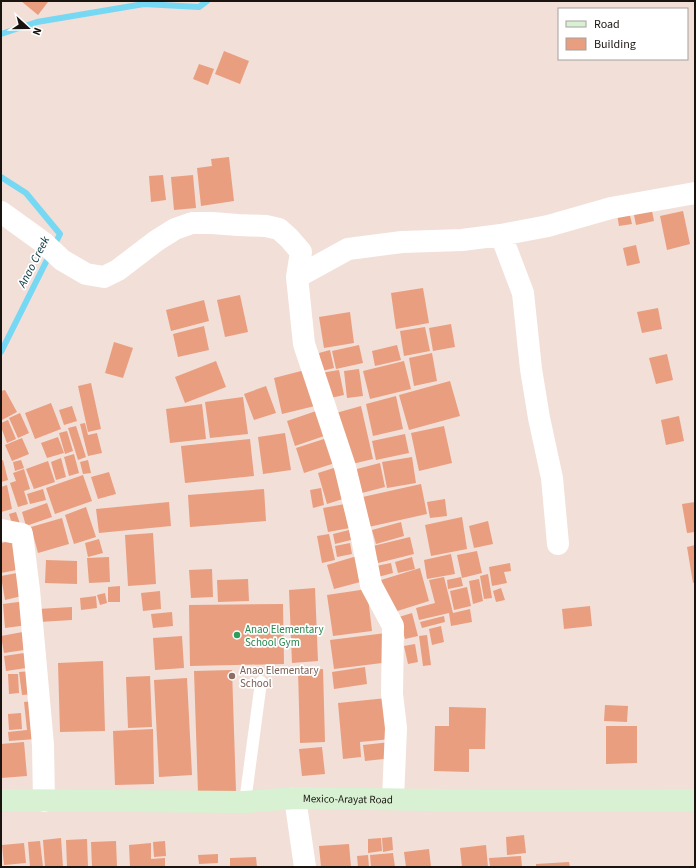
<svg xmlns="http://www.w3.org/2000/svg" width="696" height="868" font-family="'Source Sans 3',sans-serif">
  <style>
    .lines { fill: none; stroke-linecap: round; stroke-linejoin: round }
    .stream { stroke: #76d8f3; stroke-width: 6 }
    .building { fill: #e99e7f }
    .lane { stroke: #fff; stroke-width: 12 }
    .street { stroke: #fff; stroke-width: 22 }
    .secondary { stroke: #d8f1d2; stroke-width: 22 }
    .leisure-dot { fill: #2e9e5b; stroke: #fff; stroke-width: 1.5 }
    .education-dot { fill: #8d6e63; stroke: #fff; stroke-width: 1.5 }
    .labels { text-anchor: middle; dominant-baseline: central; stroke-width: 3.5; stroke-linejoin: round; paint-order: stroke }
    .leisure-label { font-size: 11px; fill: #27864d; stroke: #fff; text-anchor: start }
    .education-label { font-size: 11px; fill: #785e54; stroke: #fff; text-anchor: start }
    .street-label { font-size: 11px; fill: #1a1411; stroke: #fff }
    .water-label { font-size: 12px; font-style: italic; fill: #03333e; stroke: #fff }
  </style>
  <rect width="100%" height="100%" fill="#f2dfd8"/>
  <g class="lines">
    <path class="stream" d="M1 34 37 22 144 4 199 7 207 1
      M1 177 26 193 60 234 54 246
      M1 352 50 254"/>
  </g>
  <path class="building" d="M21 1H47L48 2 38 15Z
    M224 51 249 61 240 84 215 74Z
    M199 64 214 69 208 85 193 79Z
    M229 157 234 201 201 206 197 168 212 166 211 159Z
    M163 175 166 200 151 202 149 176Z
    M193 175 196 208 174 210 171 177Z
    M651 206 654 221 636 225 633 210Z
    M629 211 632 224 619 226 617 214Z
    M683 211 690 244 667 250 660 216Z
    M636 245 640 263 627 266 623 248Z
    M423 288 429 323 396 329 391 293Z
    M240 295 248 332 225 337 217 300Z
    M204 300 209 321 171 331 166 310Z
    M658 308 662 329 642 333 637 312Z
    M350 312 354 343 324 348 319 317Z
    M451 324 455 347 433 351 429 328Z
    M204 326 209 350 178 357 173 334Z
    M425 327 430 351 404 356 400 331Z
    M114 342 133 348 123 378 105 373Z
    M359 345 363 363 336 369 332 351Z
    M397 345 401 360 375 366 372 351Z
    M330 350 334 368 322 371 319 353Z
    M432 353 437 381 414 386 409 358Z
    M667 354 673 380 656 384 649 358Z
    M216 361 226 387 185 403 175 377Z
    M404 361 411 389 370 399 363 371Z
    M309 369 319 405 282 414 274 378Z
    M359 369 363 396 347 398 344 371Z
    M339 370 344 395 326 399 321 373Z
    M450 381 460 416 409 430 399 395Z
    M91 383 101 429 88 432 78 386Z
    M266 386 276 413 254 420 244 394Z
    M5 390 17 412 2 420 1 418V391Z
    M396 396 403 429 373 436 366 404Z
    M243 397 248 434 210 438 205 402Z
    M51 403 61 429 35 439 25 413Z
    M202 404 206 439 170 443 166 409Z
    M72 406 77 421 64 425 59 410Z
    M361 406 373 459 348 465 336 413Z
    M319 410 327 435 295 446 287 421Z
    M20 413 29 433 18 438 9 418Z
    M679 416 684 441 666 445 661 420Z
    M8 420 16 439 7 443 1 427V423Z
    M85 423 88 435 97 433 102 453 88 456 80 424Z
    M76 426 86 457 78 460 68 428Z
    M444 426 452 463 419 471 411 433Z
    M67 431 73 451 65 454 59 433Z
    M285 433 291 470 263 474 258 437Z
    M405 434 409 453 376 460 372 441Z
    M58 437 64 453 47 458 41 443Z
    M22 438 29 454 12 461 5 445Z
    M327 438 335 463 304 473 296 448Z
    M250 439 254 476 185 483 181 446Z
    M74 454 79 473 69 476 64 457Z
    M412 457 416 483 387 488 382 462Z
    M61 458 66 477 56 480 51 462Z
    M3 460 8 480 1 482V461Z
    M21 460 24 468 15 471 13 462Z
    M88 460 91 473 83 474 80 462Z
    M48 461 55 482 34 489 26 469Z
    M380 463 385 487 358 494 353 470Z
    M337 467 346 498 327 504 318 473Z
    M24 469 30 489 24 491 28 504 18 507 10 483 16 481 13 473Z
    M109 472 116 494 98 499 91 477Z
    M83 475 92 501 55 514 46 488Z
    M421 484 427 514 364 528 358 498Z
    M7 485 12 509 1 512V487Z
    M321 488 324 505 313 508 310 490Z
    M43 489 46 500 30 504 27 494Z
    M264 489 266 521 190 527 188 495Z
    M445 499 447 516 430 518 427 502Z
    M169 502 171 526 99 533 96 509Z
    M695 502V532L687 533 682 504Z
    M47 503 52 517 26 526 22 512Z
    M345 504 350 528 328 532 323 508Z
    M86 507 96 537 74 544 65 515Z
    M16 512 20 524 13 527 9 514Z
    M462 517 467 549 431 556 425 525Z
    M62 518 69 544 38 553 31 527Z
    M488 521 493 544 474 548 469 526Z
    M401 522 404 536 376 544 372 530Z
    M349 530 351 540 335 544 333 534Z
    M153 533 156 584 128 586 125 535Z
    M329 534 335 560 322 563 317 536Z
    M410 537 414 554 378 563 373 546Z
    M99 539 103 553 88 557 85 543Z
    M16 540 22 569 1 573V543Z
    M350 543 352 554 337 557 335 546Z
    M695 545V582L693 583 687 547Z
    M477 551 482 573 462 578 457 555Z
    M451 554 455 574 427 579 424 560Z
    M357 556 364 581 334 589 327 565Z
    M109 557 110 582 89 583 87 558Z
    M412 557 415 569 398 573 395 562Z
    M46 560 77 561V584L45 583Z
    M391 563 393 573 378 577 376 566Z
    M510 563 511 571 504 572 507 583 492 586 489 567Z
    M420 568 429 601 391 613 381 580Z
    M212 569 213 597 191 598 189 570Z
    M17 573 22 596 5 600 1 576Z
    M488 574 492 598 484 599 480 576Z
    M444 577 453 613 470 609 472 622 451 626 449 613 419 620 416 608 435 603 429 580Z
    M461 577 463 586 448 589 447 580Z
    M248 579 249 601 218 602 217 580Z
    M479 579 483 601 473 604 469 581Z
    M120 586V602H108V587Z
    M467 587 471 606 454 610 450 591Z
    M315 588 318 661 292 663 289 590Z
    M501 588 505 600 496 602 493 591Z
    M367 589 372 631 333 636 327 595Z
    M160 591 161 609 143 611 141 593Z
    M105 593 107 603 100 605 97 595Z
    M96 596 97 608 81 610 80 598Z
    M26 601 28 625 5 628 3 604Z
    M283 604 284 664 190 666 189 605Z
    M590 606 592 626 564 629 562 609Z
    M72 607V620L39 622 38 609Z
    M172 612 173 626 153 628 151 614Z
    M412 613 418 636 405 639 399 617Z
    M444 616 445 622 422 628 420 622Z
    M441 626 444 642 432 645 429 629Z
    M28 631 31 649 4 653 1 636Z
    M386 633 390 662 334 669 330 640Z
    M427 635 431 665 423 666 419 636Z
    M182 636 184 668 155 670 153 638Z
    M415 644 418 662 408 664 404 646Z
    M31 652 33 667 6 671 4 656Z
    M103 661 105 731 60 732 58 663Z
    M365 667 367 684 334 689 332 672Z
    M323 669 325 742 300 743 298 670Z
    M232 670 236 791 198 792 194 671Z
    M33 671 35 694 22 695 19 672Z
    M8 674H18L19 693 9 694Z
    M150 676 152 727 128 728 126 677Z
    M187 678 192 775 159 777 154 680Z
    M387 698 391 739 360 742 361 757 343 759 338 703Z
    M33 701 36 739 9 741 8 732 27 730 24 702Z
    M605 705 628 706 627 722 604 721Z
    M449 707 486 708 485 749H469V772L434 771 435 726H449Z
    M21 713 22 729 9 730 8 714Z
    M606 726H637V763L606 764Z
    M153 729 154 784 115 785 113 731Z
    M24 742 27 776 1 778V744Z
    M391 742 393 758 365 761 363 745Z
    M322 747 325 774 302 776 299 749Z
    M524 835 526 853 507 855 506 837Z
    M392 837 393 850 383 852 382 838Z
    M61 838 63 867H45L43 840Z
    M381 838 382 851 368 853V839Z
    M87 839 88 867H67L66 840Z
    M40 841 43 867H30L28 842Z
    M116 841 117 867H92L91 842Z
    M165 841 166 856 154 857 153 842Z
    M24 843 26 863 4 865 2 845Z
    M151 843V859L165 858V867H130L129 845Z
    M349 844 351 867H321L319 846Z
    M486 845 488 867H462L460 848Z
    M429 849 431 867H406L404 852Z
    M393 853 395 867H371L370 855Z
    M218 854V863L199 864 198 855Z
    M368 855 369 867H358L357 856Z
    M521 856 522 867H490L489 858Z
    M256 857 257 867H230V858Z
    M569 862 570 867H536V864Z"/>
  <g class="lines">
    <path class="lane" d="M245 802 261 682"/>
    <path class="street" d="M1 212 44 243 62 260 86 274 104 277 118 270 156 241 175 229 192 223H212L238 225 266 226 279 229 289 238 301 252 297 277 304 344 345 467 361 533 371 585 393 626 392 694 396 728 393 799
      M501 235 523 293 531 369 539 418 552 478 558 544
      M297 277 348 249 402 242 462 240 501 235 548 226 611 208 695 193
      M1 530 22 534 29 590 43 745 44 801
      M295 798 305 867"/>
    <path class="secondary" id="s1" d="M1 800 245 802 295 798 506 801 695 800"/>
  </g>
  <circle class="leisure-dot" cx="237" cy="635" r="4"/>
  <circle class="education-dot" cx="232" cy="676" r="4"/>
  <g class="labels">
    <g class="leisure-label">
      <text x="245" y="629">Anao Elementary<tspan x="245" dy="13">School Gym</tspan></text>
    </g>
    <g class="education-label">
      <text x="240" y="670">Anao Elementary<tspan x="240" dy="13">School</tspan></text>
    </g>
    <g class="street-label">
      <text stroke="none"><textPath href="#s1" startOffset="347">Mexico-Arayat Road</textPath></text>
    </g>
    <g class="water-label">
      <text transform="translate(34 262) rotate(-63)">Anao Creek</text>
    </g>
  </g>
  <rect width="696" height="868" fill="none" stroke="#1a1411" stroke-width="4"/>
  <rect x="558" y="8" width="130" height="52" fill="#ffffff" stroke="#a3a1a0"/>
  <rect x="566" y="21" width="20" height="6" fill="#d8f1d2" stroke="#a3a1a0"/>
  <text x="594" y="28" font-size="12" fill="#1a1411">Road</text>
  <rect x="566" y="38" width="20" height="12" fill="#e99e7f" stroke="#a3a1a0"/>
  <text x="594" y="48" font-size="12" fill="#1a1411">Building</text>
  <g transform="translate(28 28) rotate(111)" stroke="#ffffff" stroke-width="3" paint-order="stroke">
  <path d="M0-3L7 15L0 10L-7 15Z" fill="#1a1411"/>
  <text y="-6" font-size="11" font-weight="bold" text-anchor="middle" fill="#1a1411">N</text>
  </g>
</svg>
